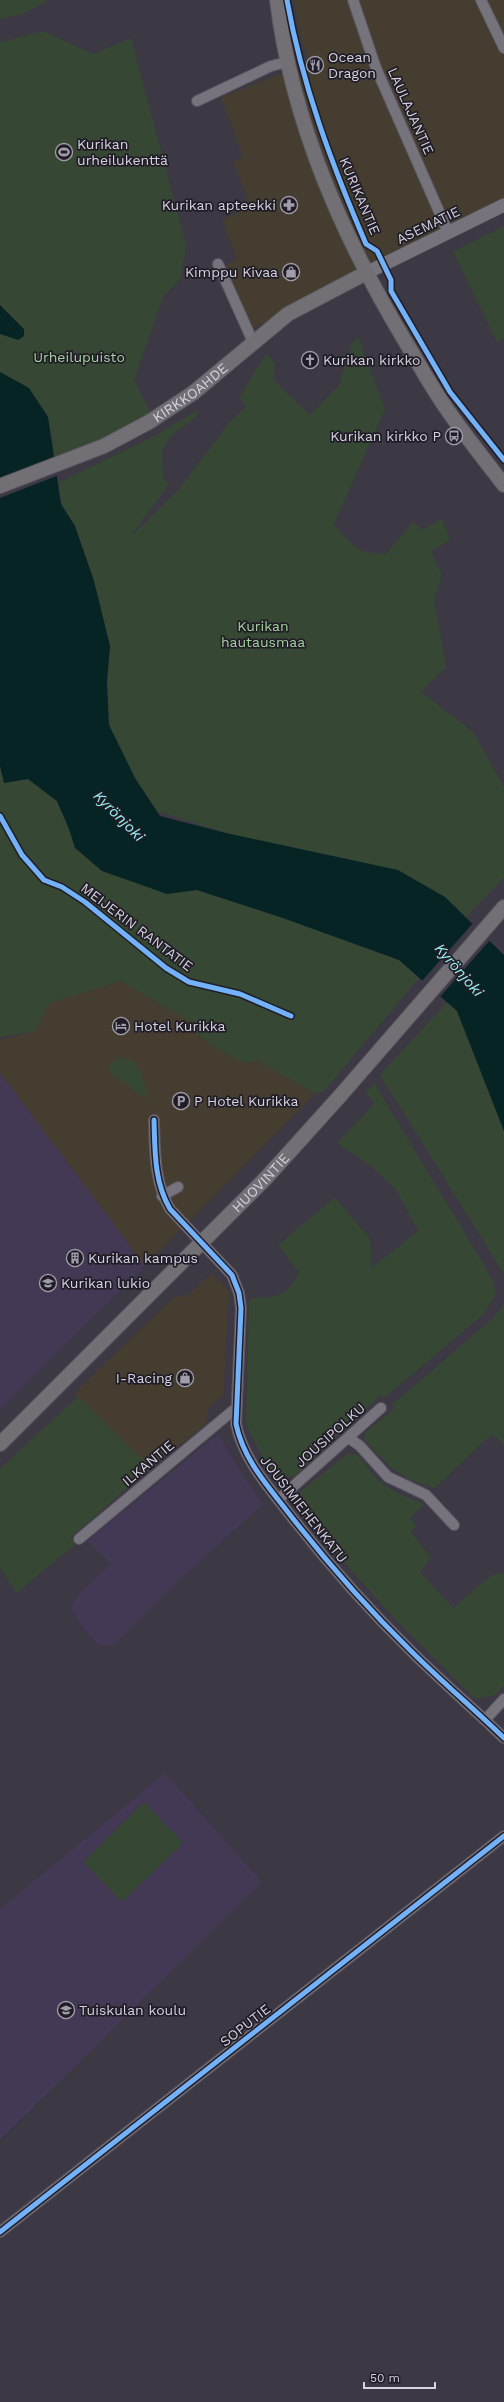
<svg xmlns="http://www.w3.org/2000/svg" width="504" height="2402" font-family="'Work Sans',sans-serif">
  <style>
    .commercial { fill: #453e30 }
    .built { fill: #433954 }
    .green { fill: #364834 }
    .water { fill: #072425 }
    .pier { fill: #3c3844 }
    .lines { fill: none; stroke-linecap: round; stroke-linejoin: round }
    .minor-casing { stroke: #5a5661; stroke-width: 12 }
    .tertiary-casing { stroke: #5a5661; stroke-width: 14 }
    .secondary-casing { stroke: #5a5661; stroke-width: 16 }
    .minor { stroke: #77737d; stroke-width: 10 }
    .tertiary { stroke: #77737d; stroke-width: 13 }
    .secondary { stroke: #737075; stroke-width: 14 }
    .cycleway-casing { stroke: #211d27; stroke-width: 8 }
    .cycleway { stroke: #73b2f8; stroke-width: 5 }
    .labels { text-anchor: middle; dominant-baseline: central; stroke-width: 3.5; stroke-linejoin: round; paint-order: stroke }
    .poi-label { font-size: 14px; fill: #d6d2e0; stroke: #211d27; text-anchor: start }
    .street-label { font-size: 14px; fill: #d6d2e0; stroke: #211d27 }
    .park-label { font-size: 14px; fill: #a2d29b; stroke: #211d27 }
    .water-label { font-size: 15px; font-style: italic; fill: #92f1f2; stroke: #211d27 }
  </style>
  <rect width="100%" height="100%" fill="#3c3844"/>
  <path class="commercial" d="M294 0H504V198L341 278 244 334 215 270 237 260 222 220 250 207 233 161 243 157 221 97 277 75 310 66 299 31Z
    M121 981 315 1094 145 1266 0 1073V1040L35 1031 49 1003Z
    M212 1273 229 1291 223 1395 208 1408 206 1424 150 1468 74 1393 174 1297 186 1296Z"/>
  <path class="built" d="M0 1073 145 1266 0 1409Z
    M218 1434 241 1472 263 1504 187 1573 113 1646 98 1645 83 1628 70 1608 78 1595 111 1563 87 1541Z
    M165 1773 262 1882 0 2140V1909Z"/>
  <path class="green" d="M0 0H48L25 13 0 19Z
    M43 31 93 54 131 38 186 245 181 278 163 297 134 380 151 414C119 433 89 444 55 457L48 417 29 388 0 372V42Z
    M504 226V338L497 342 453 252Z
    M358 337 385 409 334 524C354 547 355 553 386 554L414 521 421 530 442 519 450 540 431 551 442 575 434 600 446 667 421 692 473 732 504 787V878L466 917 445 897 226 833 157 811 135 778 109 725 107 682 110 646 94 581 75 526 61 504 58 483 156 435 198 410 197 416 171 436 162 450 163 477 169 485 129 538 178 490 229 423 246 406 239 398 266 353 275 364 273 379 310 415 339 385 351 345Z
    M0 766 4 783 28 779 57 801 69 829 75 848 167 894 197 890 280 917 399 960 419 978 324 1091 315 1094 257 1060 244 1063 215 1047 196 1033 195 1024 121 981 49 1003 35 1031 0 1037Z
    M447 1002 457 1011 504 1131V1274L380 1075Z
    M120 1057 134 1062 142 1075 147 1097 144 1098 110 1072V1065Z
    M374 1083 484 1265 493 1282 496 1294 485 1313 384 1398 381 1395 294 1477 270 1472 246 1424 249 1298C277 1298 286 1298 299 1272L278 1245 335 1197 369 1238 372 1256 370 1269 418 1231 395 1188 371 1166 337 1143 375 1103 365 1093Z
    M504 1305V1445L494 1435 486 1439 435 1488 410 1480 390 1467 365 1441V1433L395 1408 392 1405 493 1318Z
    M78 1396 150 1468 70 1538 76 1544 16 1593 0 1568V1469Z
    M347 1454H357C380 1487 387 1489 424 1504L410 1518 416 1526 411 1532 431 1558 420 1572 453 1608 491 1575 504 1573V1686L495 1695 475 1699 392 1616 295 1507V1496Z
    M144 1802 183 1843 122 1902 83 1862Z"/>
  <path class="water" d="M0 305 24 329V336L18 340 0 334Z
    M0 372 29 388 48 417 61 504 75 526 94 581 110 646 107 682 109 725 135 778 160 816 226 833 398 870 445 897 504 955V1131L457 1011 399 960 280 917 197 890 167 894 102 871 75 848 69 829 57 801 28 779 4 783 0 766Z"/>
  <path class="pier" d="M57 456 59 475 0 498V478Z
    M474 922 491 939 439 998 421 982Z"/>
  <g class="lines">
    <g class="minor-casing">
      <path id="minor" d="M353 0 376 68 448 232
        M481 0 504 48
        M197 101 271 66 287 62
        M218 264 253 342
        M154 1120C155 1151 154 1182 170 1209L232 1275 239 1293 241 1308 236 1424C243 1458 266 1484 287 1511 325 1560 367 1608 411 1651 441 1681 474 1709 504 1738
        M162 1196 178 1187
        M349 1438 360 1446 388 1477 426 1495 454 1525
        M278 1500 381 1408
        M79 1539 236 1408
        M485 1720 504 1699
        M0 2232 504 1836"/>
    </g>
    <g class="tertiary-casing">
      <path id="tertiary" d="M366 273 504 205"/>
    </g>
    <g class="secondary-casing">
      <g id="secondary">
        <path d="M277 0C292 124 344 240 408 346 420 366 431 386 444 405 463 433 484 459 504 485"/>
        <path id="s1" d="M0 486 104 446 149 422 193 393 288 314 366 273"/>
        <path id="s2" d="M0 1444 266 1178 340 1096 504 907"/>
      </g>
    </g>
    <use href="#minor" class="minor"/>
    <use href="#tertiary" class="tertiary"/>
    <use href="#secondary" class="secondary"/>
    <g class="cycleway-casing">
      <path id="cycleway" d="M287 0C302 85 332 165 366 244L377 251 391 280V291L450 392 504 460
        M0 816 22 855 44 880 62 887 85 902 166 968 189 982 240 994 291 1016
        M154 1120C155 1151 154 1182 170 1209L232 1275 239 1293 241 1308 236 1424C243 1458 266 1484 287 1511 325 1560 367 1608 411 1651 441 1681 474 1709 504 1738
        M0 2232 504 1836"/>
    </g>
    <use href="#cycleway" class="cycleway"/>
  </g>
  <defs>
    <g id="restaurant-ring" transform="scale(0.9)"><circle r="9.5" fill="#211d27" stroke="#a09ca9" stroke-width="1.5"/><path d="M-5-6h1v4h1v-4h1v4h1v-4h1v5L-1.5 .5V6h-2V.5L-5-1ZM5-6V6H3V1.5H1.5Q1.5-4 5-6Z" fill="#a09ca9"/></g>
    <g id="stadium-ring" transform="scale(0.9)"><circle r="9.5" fill="#211d27" stroke="#a09ca9" stroke-width="1.5"/><path d="M0-5a6.5 5 0 1 0 0 10a6.5 5 0 1 0 0-10ZM-3.5-1.8h7v3.6h-7Z" fill="#a09ca9"/></g>
    <g id="pharmacy-ring" transform="scale(0.9)"><circle r="9.5" fill="#211d27" stroke="#a09ca9" stroke-width="1.5"/><path d="M-2-6h4v4h4v4h-4v4h-4v-4h-4v-4h4Z" fill="#a09ca9"/></g>
    <g id="shop-ring" transform="scale(0.9)"><circle r="9.5" fill="#211d27" stroke="#a09ca9" stroke-width="1.5"/><path d="M-5-2.5h2.3a2.7 3.5 0 0 1 5.4 0H5L5.5 6h-11ZM-1.5-2.5h3a1.5 2.3 0 0 0-3 0Z" fill="#a09ca9"/></g>
    <g id="church-ring" transform="scale(0.9)"><circle r="9.5" fill="#211d27" stroke="#a09ca9" stroke-width="1.5"/><path d="M-1.2-6h2.4v3.5h3.3v2.4h-3.3V6h-2.4V-.1h-3.3v-2.4h3.3Z" fill="#a09ca9"/></g>
    <g id="bus-ring" transform="scale(0.9)"><circle r="9.5" fill="#211d27" stroke="#a09ca9" stroke-width="1.5"/><path d="M-5-6H5V4H4V6H2V4H-2V6H-4V4H-5ZM-3.5-4V0h7V-4ZM-3.5 1.2v1.5H-2V1.2ZM2 1.2v1.5H3.5V1.2Z" fill="#a09ca9"/></g>
    <g id="hotel-ring" transform="scale(0.9)"><circle r="9.5" fill="#211d27" stroke="#a09ca9" stroke-width="1.5"/><path d="M-6-4.5h1.5V1H6V5H4.5V3h-9V5H-6ZM-4 0a1.8 1.8 0 1 1 3.6 0ZM.5 0V-2.5h3Q6-2.5 6 0Z" fill="#a09ca9"/></g>
    <g id="parking-ring" transform="scale(0.9)"><circle r="9.5" fill="#211d27" stroke="#a09ca9" stroke-width="1.5"/><path d="M-3.5-5.5H1a3.5 3.5 0 0 1 0 7H-1V5.5H-3.5ZM-1-3.4V-.6H.8a1.4 1.4 0 0 0 0-2.8Z" fill="#a09ca9"/></g>
    <g id="building-ring" transform="scale(0.9)"><circle r="9.5" fill="#211d27" stroke="#a09ca9" stroke-width="1.5"/><path d="M-4-6H4V6H1V3H-1V6H-4ZM-2.5-4.3h1.7v1.8h-1.7ZM.8-4.3h1.7v1.8H.8ZM-2.5-1h1.7V.8h-1.7ZM.8-1h1.7V.8H.8Z" fill="#a09ca9"/></g>
    <g id="school-ring" transform="scale(0.9)"><circle r="9.5" fill="#211d27" stroke="#a09ca9" stroke-width="1.5"/><path d="M0-5L7-2L0 1L-7-2ZM-4 1L0 2.5L4 1V4Q0 6-4 4Z" fill="#a09ca9"/></g>
  </defs>
  <g fill-rule="evenodd">
    <use href="#restaurant-ring" x="315" y="65"/>
    <use href="#stadium-ring" x="64" y="152"/>
    <use href="#pharmacy-ring" x="289" y="205"/>
    <use href="#shop-ring" x="291" y="272"/>
    <use href="#church-ring" x="310" y="360"/>
    <use href="#bus-ring" x="454" y="436"/>
    <use href="#hotel-ring" x="121" y="1026"/>
    <use href="#parking-ring" x="181" y="1101"/>
    <use href="#building-ring" x="75" y="1258"/>
    <use href="#school-ring" x="48" y="1283"/>
    <use href="#shop-ring" x="185" y="1378"/>
    <use href="#school-ring" x="66" y="2010"/>
  </g>
  <g class="labels">
    <g class="poi-label">
      <text x="328" y="57">Ocean<tspan x="328" dy="16">Dragon</tspan></text>
      <text x="77" y="144">Kurikan<tspan x="77" dy="16">urheilukenttä</tspan></text>
      <text x="276" y="205" text-anchor="end">Kurikan apteekki</text>
      <text x="278" y="272" text-anchor="end">Kimppu Kivaa</text>
      <text x="323" y="360">Kurikan kirkko</text>
      <text x="441" y="436" text-anchor="end">Kurikan kirkko P</text>
      <text x="134" y="1026">Hotel Kurikka</text>
      <text x="194" y="1101">P Hotel Kurikka</text>
      <text x="88" y="1258">Kurikan kampus</text>
      <text x="61" y="1283">Kurikan lukio</text>
      <text x="172" y="1378" text-anchor="end">I-Racing</text>
      <text x="79" y="2010">Tuiskulan koulu</text>
    </g>
    <g class="street-label">
      <text transform="translate(411 111) rotate(66)">LAULAJANTIE</text>
      <text transform="translate(360 196) rotate(67)">KURIKANTIE</text>
      <text transform="translate(428 225) rotate(-26)">ASEMATIE</text>
      <text stroke="none"><textPath href="#s1" startOffset="213">KIRKKOAHDE</textPath></text>
      <text transform="translate(137 927) rotate(37)">MEIJERIN RANTATIE</text>
      <text stroke="none"><textPath href="#s2" startOffset="369">HUOVINTIE</textPath></text>
      <text transform="translate(330 1435) rotate(-42)">JOUSIPOLKU</text>
      <text transform="translate(148 1463) rotate(-40)">ILKANTIE</text>
      <text transform="translate(304 1509) rotate(52)">JOUSIMIEHENKATU</text>
      <text transform="translate(245 2025) rotate(-38)">SOPUTIE</text>
    </g>
    <g class="park-label">
      <text x="79" y="357">Urheilupuisto</text>
      <text x="263" y="626">Kurikan<tspan x="263" dy="16">hautausmaa</tspan></text>
    </g>
    <g class="water-label">
      <text transform="translate(119 816) rotate(45)">Kyrönjoki</text>
      <text transform="translate(459 970) rotate(49)">Kyrönjoki</text>
    </g>
  </g>
  <path d="M364 2382v6h71v-6" fill="none" stroke="#d6d2e0" stroke-width="2"/>
  <text x="370" y="2382" font-size="12" fill="#d6d2e0" stroke="#211d27" stroke-width="3" paint-order="stroke">50 m</text>
</svg>
